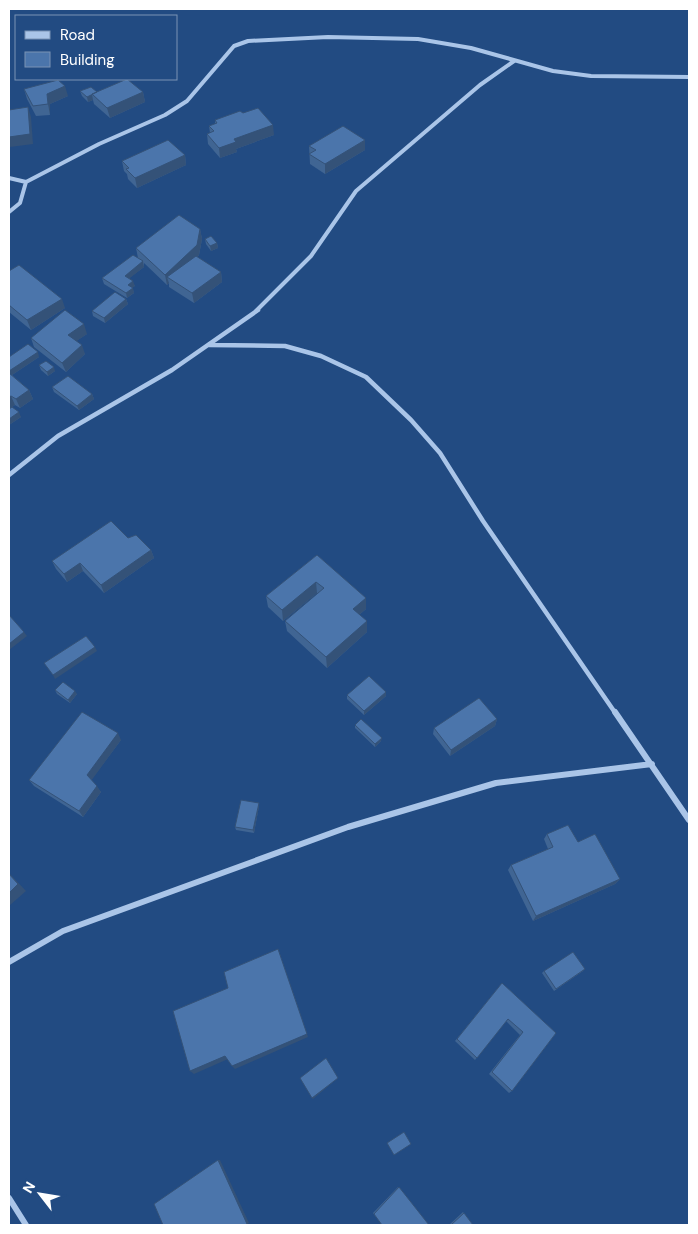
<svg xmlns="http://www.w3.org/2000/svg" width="698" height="1234" font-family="'DM Sans',sans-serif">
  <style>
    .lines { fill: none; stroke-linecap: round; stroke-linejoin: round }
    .minor-far2 { stroke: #aac5e8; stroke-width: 4 }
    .minor-far1 { stroke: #aac5e8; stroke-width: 4.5 }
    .minor { stroke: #aac5e8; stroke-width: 6 }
    .wall { fill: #406593 }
    .shaded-wall { fill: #345278 }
    .building { fill: #4b75ab; stroke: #345278 }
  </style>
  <rect width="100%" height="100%" fill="#224b82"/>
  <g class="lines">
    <path class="minor-far2" d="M9 178 26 182 20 203 9 212
      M26 182 99 144 165 115 187 101 234 46 248 41 328 37 418 39 471 48 553 71 591 76 689 77
      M256 311 311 256 356 191 480 85 514 61"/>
    <path class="minor-far1" d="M209 345 285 346 321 356 366 377 411 420 440 453 483 521 616 714
      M9 475 58 436 172 370 258 310"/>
    <path class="minor" d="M615 712 689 820
      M9 962 63 931 348 827 496 783 652 764
      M9 1198 26 1225"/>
  </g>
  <path class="wall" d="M24 89 68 96 50 104V115L36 116 27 99Z
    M80 91 97 92H143L145 102 110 118 94 104 93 100 88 102 82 96Z
    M243 113 274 135 236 149 237 152 220 158 208 144 207 134 210 133 209 126 215 124V120Z
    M365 140V150L325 174 310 164 309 146Z
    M185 155 186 165 137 188 128 179 127 174 124 171 122 161Z
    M200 229 202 239 199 255 197 257 221 272 222 282 194 303 169 287V283L167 285 144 263V267L129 278 135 286 132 287 134 293 127 298 104 284 102 278 140 260 138 258 136 248Z
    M205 239 217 243 218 248 211 251 206 244Z
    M9 271 65 308 31 330 9 312Z
    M126 299 128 304 105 323 93 316 92 311Z
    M87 334 76 341 85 354 66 372 34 347 31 338Z
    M9 357H39L12 375 29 390 33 399 20 408 15 405 12 407 21 417 9 425Z
    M39 365 55 371 48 376 41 370Z
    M52 387 92 394 94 399 79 410 54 392Z
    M128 538 151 550 154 558 104 593 83 571 67 582 56 569 52 561Z
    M317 555 366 598V609L359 615 367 621V632L327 668 287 631 285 621 318 594 317 593 283 621 268 607 266 596Z
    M55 690 77 694 70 703 57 694Z
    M386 692V696L364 715 347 699V695Z
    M497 719 495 726 450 756 433 734 434 728Z
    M355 725 381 741 375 747 355 728Z
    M121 740 91 780 101 792 83 817 34 786 29 780Z
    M259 806 254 833 236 830 235 827Z
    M547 834 578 842 620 879 615 884 533 921 508 870 511 865 548 849 544 839Z
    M544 971H583L554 991 542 973Z
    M502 983 556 1033 512 1091 509 1093 489 1074 520 1035 506 1021 475 1060 455 1041Z
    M398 1187H399L382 1225 373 1213Z
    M463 1212 473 1225H449Z"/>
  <path class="shaded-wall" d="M65 86 68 96 50 104V115L48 104 47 94Z
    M143 92 145 102 110 118 107 108Z
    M92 94 93 100 88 102 87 97Z
    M28 107 31 117 33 144 10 147 9 143V137Z
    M273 125 274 135 236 149 237 152 220 158 219 148 234 139Z
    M365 140V150L325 174V164Z
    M185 155 186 165 137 188 135 178Z
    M200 229 202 239 199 255 172 280 167 277 169 283 167 285 165 275Z
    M217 243 218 248 211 251 210 246Z
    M143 261 144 267 126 281 125 276Z
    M221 272 222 282 194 303 192 293Z
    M133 281 135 286 129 290 128 285Z
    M133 288 134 293 127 298 126 293Z
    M62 299 65 308 31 330 27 320Z
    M126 299 128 304 105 323 104 318Z
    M84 324 87 334 71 345 68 335Z
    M82 345 85 354 66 372 62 363Z
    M38 352 39 357 9 377V371Z
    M54 367 55 371 48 376 47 372Z
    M29 390 33 399 20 408 16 399Z
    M92 394 94 399 79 410 77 406Z
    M11 396 15 405 9 409V397Z
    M19 412 21 417 9 425V419Z
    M151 550 154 558 104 593 101 585Z
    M80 563 83 571 67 582 64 574Z
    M316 582 317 593 283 621 282 610Z
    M366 598V609L353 620V609Z
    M367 621V632L327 668 326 657Z
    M24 632 27 636 9 650V644Z
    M95 647 97 651 55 679 53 675Z
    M75 691 77 694 70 703 68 700Z
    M386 692V696L364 715V711Z
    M497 719 495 726 450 756 451 750Z
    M118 733 121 740 91 781 87 775Z
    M382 738 381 741 375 747V744Z
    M97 786 101 792 83 817 79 811Z
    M259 803V806L254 833 253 830Z
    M9 873 26 891 9 906Z
    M620 879 615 884 533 921 536 916Z
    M307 1034 308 1037 235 1069 232 1066Z
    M225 1056 228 1059 194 1074 190 1071Z
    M338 1078 313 1099 312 1098Z
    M218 1160H220L249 1223 246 1225Z"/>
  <path class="building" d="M127 79 143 92 107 108 92 94Z
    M58 80 65 86 47 94 48 104 33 106 24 89Z
    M91 87 97 92 87 97 80 91Z
    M28 107 30 134 9 137V110Z
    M258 108 273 125 234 139 236 142 219 148 207 134 214 131 209 126 217 123 215 120 240 111 243 113Z
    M343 126 365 140 325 164 309 154 316 150 309 146Z
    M168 140 185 155 135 178 126 169 129 168 122 161Z
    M179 215 200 229 197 245 165 275 136 248Z
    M211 236 217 243 210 246 205 239Z
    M133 255 143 261 125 276 133 281 128 285 133 288 126 293 102 278Z
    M196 256 221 272 192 293 167 277Z
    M19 265 62 299 27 320 9 305V271Z
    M115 292 126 299 104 318 92 311Z
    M65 310 84 324 68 335 82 345 62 363 31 338Z
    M28 344 38 352 9 371V357Z
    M46 361 54 367 47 372 39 365Z
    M9 373 29 390 16 399 11 396 9 397Z
    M68 376 92 394 77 406 52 387Z
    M12 407 19 412 9 419V409Z
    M111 521 128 538 136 535 151 550 101 585 80 563 64 574 52 561Z
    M317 555 366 598 353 609 367 621 326 657 285 621 324 588 316 582 282 610 266 596Z
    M9 615 24 632 9 644Z
    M86 636 95 647 53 675 44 663Z
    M369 676 386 692 364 711 347 695Z
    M63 682 75 691 68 700 55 690Z
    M479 698 497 719 451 750 434 728Z
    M82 712 118 733 87 775 97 786 79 811 29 780Z
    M361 719 382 738 375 744 355 725Z
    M241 800 259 803 253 830 235 827Z
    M568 825 578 842 595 834 620 879 536 916 511 865 553 847 547 834Z
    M9 874 18 884 9 893Z
    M278 949 307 1034 232 1066 225 1056 190 1071 173 1011 228 988 224 972Z
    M573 952 585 969 556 989 544 971Z
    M502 983 556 1033 512 1091 492 1072 523 1032 508 1019 477 1058 457 1039Z
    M326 1058 338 1078 312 1098 300 1078Z
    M404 1132 411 1144 394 1155 387 1143Z
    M218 1160 247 1224 245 1225H163L154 1204Z
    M399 1187 429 1225H382L374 1214Z
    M464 1213 473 1225H451Z"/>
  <rect width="698" height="1234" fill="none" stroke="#ffffff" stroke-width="20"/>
  <rect x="15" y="15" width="162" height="65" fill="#224b82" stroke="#7a93b4"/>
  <rect x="25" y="31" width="25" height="8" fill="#aac5e8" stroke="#7a93b4"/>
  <text x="60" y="40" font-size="15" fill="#ffffff">Road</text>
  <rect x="25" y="52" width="25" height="15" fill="#4b75ab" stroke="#7a93b4"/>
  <text x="60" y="65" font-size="15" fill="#ffffff">Building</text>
  <g transform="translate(40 1194) rotate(301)" stroke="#224b82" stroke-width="4" paint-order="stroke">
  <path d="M0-4L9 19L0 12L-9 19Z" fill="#ffffff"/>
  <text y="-8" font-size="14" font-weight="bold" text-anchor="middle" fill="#ffffff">N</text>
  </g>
</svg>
